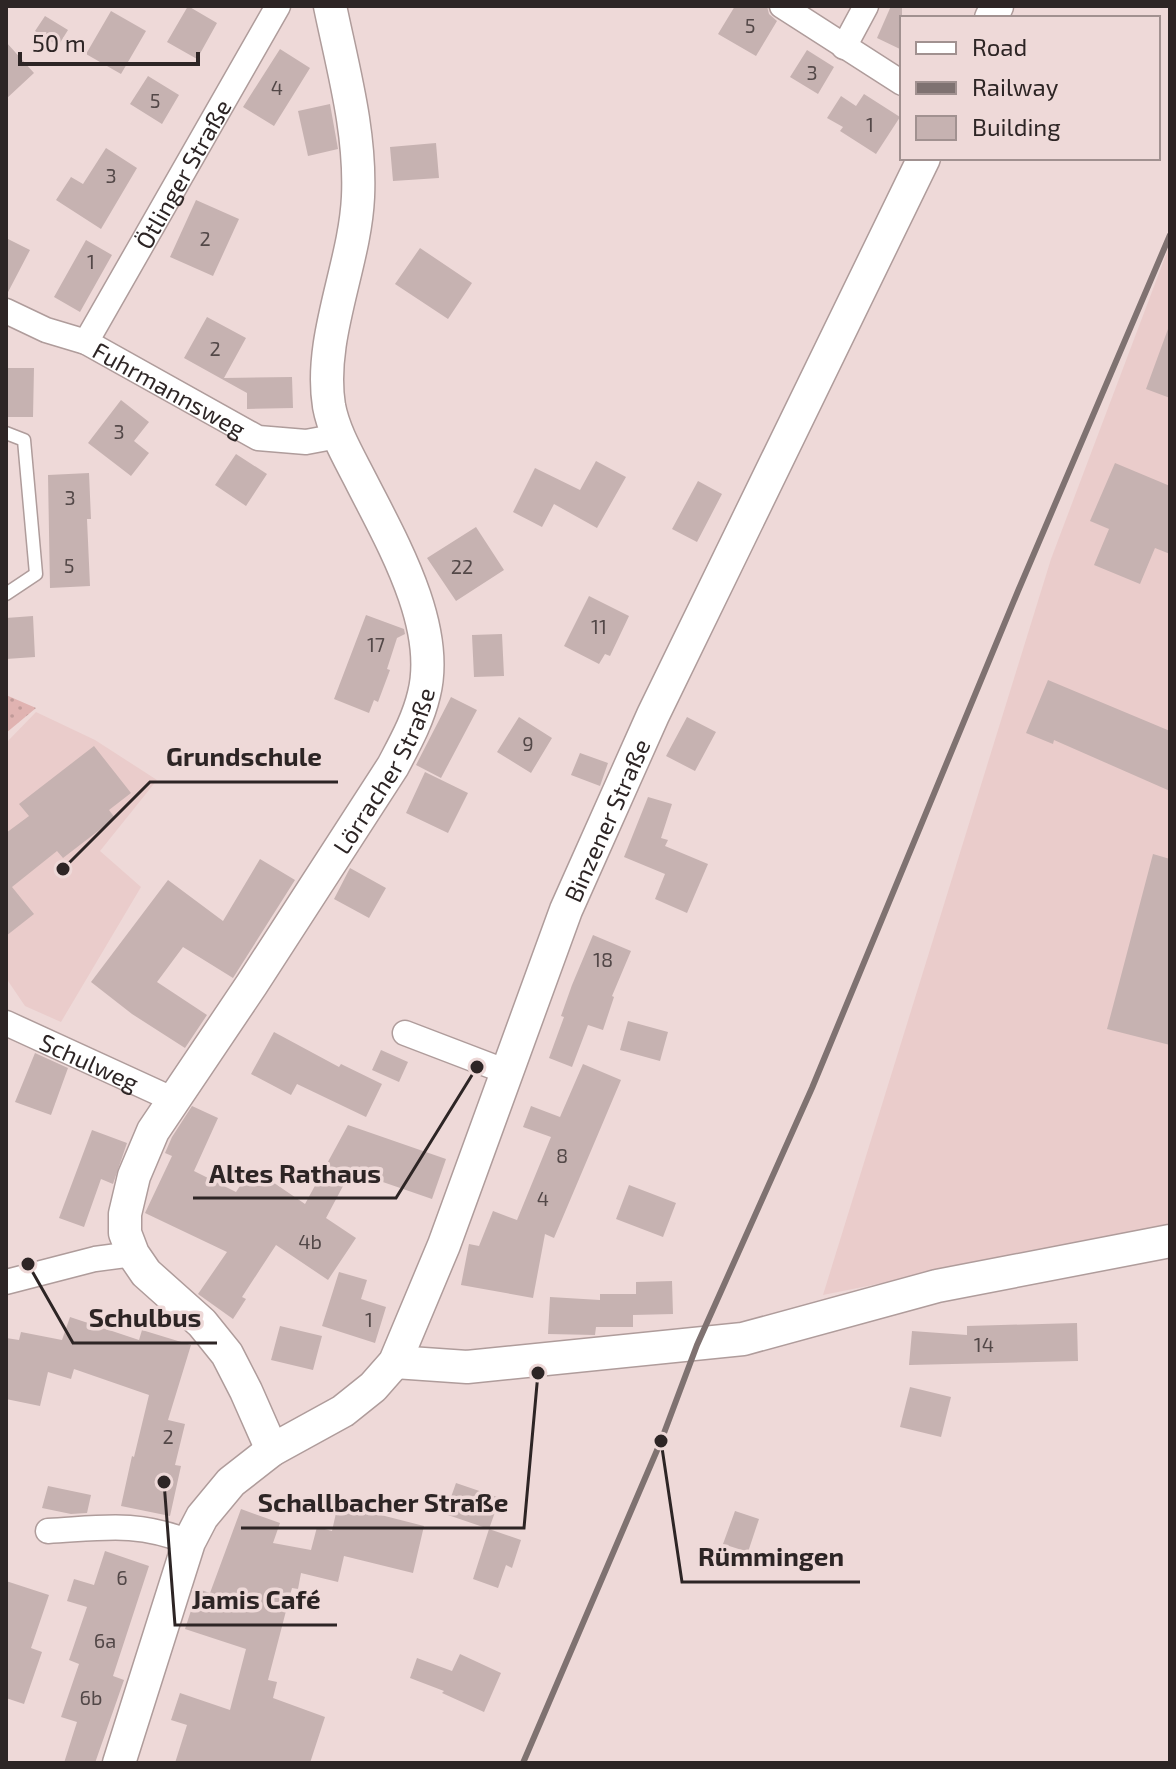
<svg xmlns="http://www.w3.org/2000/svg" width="1176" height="1769" font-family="'Exo 2',sans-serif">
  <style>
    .built { fill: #eacccb }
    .park { fill: url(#park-dots) }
    .building { fill: #c6b2b1 }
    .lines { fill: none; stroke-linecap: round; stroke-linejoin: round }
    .lane-casing { stroke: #af9c9b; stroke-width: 15 }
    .street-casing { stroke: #af9c9b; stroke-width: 27 }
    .secondary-casing { stroke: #af9c9b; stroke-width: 35 }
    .lane { stroke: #fff; stroke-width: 12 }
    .street { stroke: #fff; stroke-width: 24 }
    .secondary { stroke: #fff; stroke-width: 32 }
    .rail { stroke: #7f7271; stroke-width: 6 }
    .labels { text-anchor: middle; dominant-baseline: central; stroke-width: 7; stroke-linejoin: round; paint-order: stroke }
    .number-label { font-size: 20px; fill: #534848 }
    .street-label { font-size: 24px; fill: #2d2525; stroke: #eed9d8 }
    .leader { fill: none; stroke: #2d2525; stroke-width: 3 }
    .callout-dot { fill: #2d2525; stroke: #eed9d8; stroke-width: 3 }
    .callout-label { font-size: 26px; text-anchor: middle; font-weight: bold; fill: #2d2525; stroke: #eed9d8; stroke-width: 7; stroke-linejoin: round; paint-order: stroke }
  </style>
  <defs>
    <pattern id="park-dots" width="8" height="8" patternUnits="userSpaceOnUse" patternTransform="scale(2)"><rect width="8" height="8" fill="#e0b3b1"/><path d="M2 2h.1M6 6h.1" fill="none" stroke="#c09a98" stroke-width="1.8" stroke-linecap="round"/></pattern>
  </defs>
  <rect width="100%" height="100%" fill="#eed9d8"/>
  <path class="built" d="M1170 244V1225L823 1295 1051 559Z
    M36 712 95 740 157 780 100 851 141 887 61 1022 25 1006 6 978V743Z"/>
  <path class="park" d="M6 695 36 708 6 733Z"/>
  <path class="building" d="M188 6 217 23 197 59 167 42Z
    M735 6H767L769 14 777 21 756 56 718 34Z
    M891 6H902V50L877 38Z
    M111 11 146 31 121 74 86 54Z
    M45 16 68 30 58 46 35 31Z
    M6 42 34 73 6 99Z
    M280 49 310 68 274 126 243 107Z
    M807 50 834 67 818 94 790 77Z
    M148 76 179 95 162 124 130 104Z
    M864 94 900 117 876 154 840 131 843 127 827 118 841 96 856 106Z
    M330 104 338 149 308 156 298 111Z
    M436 143 439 178 393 181 390 147Z
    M106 148 137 168 101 229 56 200 71 177 83 184Z
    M196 200 239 219 213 276 170 257Z
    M6 238 30 250 6 296Z
    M86 240 112 255 80 312 54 297Z
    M420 248 472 283 448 319 395 284Z
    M207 317 246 338 224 378 292 377 293 408 247 409V393L184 358Z
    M1168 329H1170V398L1146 389Z
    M6 368H34L33 417H6Z
    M121 400 149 422 134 441 149 453 131 476 88 443Z
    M236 454 267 474 246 506 215 485Z
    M596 461 626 477 597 528 554 504 542 527 513 512 535 468 580 490Z
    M1115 463 1170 486V554L1155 548 1140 584 1094 565 1109 529 1090 521Z
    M89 473 91 519H87L90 586 50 588 48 475Z
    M698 481 722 494 697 542 672 529Z
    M476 527 504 570 456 601 427 558Z
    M589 596 629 616 610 656 605 654 599 664 564 646Z
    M366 615 404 629 405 634 397 638 387 669 390 670 378 702 374 700 369 713 334 699Z
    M33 616 35 657 6 659V618Z
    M502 634 504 676 474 677 472 635Z
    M1048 680 1170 731V791L1054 740 1053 744 1026 733Z
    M451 697 477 710 441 778 416 765Z
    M519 717 552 738 531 773 497 752Z
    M687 717 716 732 695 771 666 756Z
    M94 746 131 793 109 810 115 818 63 858 57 851 12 887 34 914 6 936V833L29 816 19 804Z
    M580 753 608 763 600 786 571 775Z
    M425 772 468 793 448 833 406 813Z
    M648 797 672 804 661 838 668 840 665 846 708 864 687 913 655 899 665 874 624 857Z
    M1153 854 1170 859V1045L1107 1029Z
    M260 859 295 880 233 978 183 947 157 982 207 1015 185 1048 132 1014 91 982 168 880 223 921Z
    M350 868 386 888 369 918 334 899Z
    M593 935 631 951 612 996 614 997 603 1030 588 1025 572 1067 549 1058 564 1017 561 1016 572 985Z
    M628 1021 668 1032 660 1061 620 1050Z
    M274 1032 339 1067 341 1064 382 1084 366 1117 297 1084 291 1095 251 1074Z
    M381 1050 408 1062 399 1082 372 1070Z
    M35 1053 68 1068 51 1115 15 1102Z
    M583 1064 621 1080 554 1238 545 1234 533 1298 461 1285 469 1244 479 1246 493 1211 517 1220 551 1137 523 1127 531 1106 560 1117Z
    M192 1106 218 1118 194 1171 236 1192 252 1168 305 1204 348 1125 446 1159 432 1199 351 1171 326 1218 356 1238 328 1280 276 1245 242 1297 246 1299 233 1319 198 1294 227 1252 145 1213 172 1156 165 1153 172 1137Z
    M92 1130 127 1143 113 1184 101 1179 84 1227 59 1218Z
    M629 1185 676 1203 663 1237 616 1219Z
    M339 1272 367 1280 361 1299 386 1307 375 1343 322 1326Z
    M672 1281 673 1314 633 1315V1327H596L595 1335 548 1334 550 1297 600 1300V1294H636V1282Z
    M70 1317 139 1340 142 1330 191 1345 168 1420 185 1424 175 1465 181 1466 170 1516 121 1506 132 1456 134 1457 149 1395 74 1369 71 1379 48 1372 40 1406 6 1399V1338L19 1340 21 1332 62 1340Z
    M1077 1323 1078 1361 909 1365 912 1331 967 1335V1326Z
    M280 1326 322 1336 313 1370 271 1360Z
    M910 1387 951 1397 941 1437 900 1427Z
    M456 1483 500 1498 489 1529 445 1514Z
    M48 1486 91 1495 87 1513 71 1514 42 1508Z
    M338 1504 424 1526 413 1573 344 1556 338 1582 301 1573 298 1589 292 1588 268 1680 277 1682 273 1698 325 1717 310 1763H175L187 1725 171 1720 180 1693 230 1710 246 1649 185 1629 198 1589 210 1593 241 1509 280 1523 273 1543 311 1550 317 1527 332 1531Z
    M735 1511 759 1519 748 1552 723 1544Z
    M489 1529 521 1540 512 1568 506 1565 498 1588 473 1579Z
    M105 1551 149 1566 113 1676 124 1680 95 1763H64L77 1722 61 1717 79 1664 69 1660 87 1607 67 1601 74 1579 94 1585Z
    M6 1581 49 1595 31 1648 42 1652 24 1704 6 1698Z
    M460 1654 501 1673 484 1712 442 1693 444 1691 410 1678 417 1658 452 1671Z"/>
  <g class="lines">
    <g class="lane-casing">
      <path id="lane" d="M6 433 24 440 36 574 6 594"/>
    </g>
    <g class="street-casing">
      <g id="street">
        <path d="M782 6 902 83"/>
        <path d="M844 47 866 6"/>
        <path id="s1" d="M6 311 46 330 86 342 258 438 306 442 338 436"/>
        <path id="s2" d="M86 342 278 6"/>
        <path id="s3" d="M6 1023 174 1100"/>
        <path d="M405 1033 507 1072"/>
        <path d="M6 1282 95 1259 133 1254"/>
        <path d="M48 1531C103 1528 136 1521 189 1542"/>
      </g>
    </g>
    <g class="secondary-casing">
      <g id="secondary">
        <path d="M991 18 997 6"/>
        <path d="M395 1362 467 1367 743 1339 937 1286 1170 1241"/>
        <path id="s4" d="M272 1450 246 1391 227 1354 202 1323 146 1273 133 1254 125 1233V1214L134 1176 153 1131 252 984 393 766C405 743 418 720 424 694 441 626 392 542 362 483 350 459 334 433 329 406 318 338 355 265 358 197 361 132 343 69 330 6"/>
        <path id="s5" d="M119 1763 189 1542 202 1517 231 1482 272 1450 343 1411 373 1387 395 1362 444 1245 566 910 653 715 924 158"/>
      </g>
    </g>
    <use href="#lane" class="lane"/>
    <use href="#street" class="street"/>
    <use href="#secondary" class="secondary"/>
    <path class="rail" d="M523 1763 661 1441 697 1345 812 1088 1018 591 1170 235"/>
  </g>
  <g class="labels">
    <g class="number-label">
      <text x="750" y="25">5</text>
      <text x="812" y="72">3</text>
      <text x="277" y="87">4</text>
      <text x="155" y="100">5</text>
      <text x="870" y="124">1</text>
      <text x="111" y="175">3</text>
      <text x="205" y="238">2</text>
      <text x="91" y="261">1</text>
      <text x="215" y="348">2</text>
      <text x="119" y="431">3</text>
      <text x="70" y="497">3</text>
      <text x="69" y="565">5</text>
      <text x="462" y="566">22</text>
      <text x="599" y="626">11</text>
      <text x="376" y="644">17</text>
      <text x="528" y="743">9</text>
      <text x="603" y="959">18</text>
      <text x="562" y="1155">8</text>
      <text x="543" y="1198">4</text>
      <text x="310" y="1241">4b</text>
      <text x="369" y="1319">1</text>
      <text x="984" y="1344">14</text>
      <text x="168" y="1436">2</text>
      <text x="122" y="1577">6</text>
      <text x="105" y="1640">6a</text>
      <text x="91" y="1697">6b</text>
    </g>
    <g class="street-label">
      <text stroke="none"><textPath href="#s2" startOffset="194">Ötlinger Straße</textPath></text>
      <text stroke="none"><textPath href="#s1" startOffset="182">Fuhrmannsweg</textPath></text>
      <text stroke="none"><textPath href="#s4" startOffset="802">Lörracher Straße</textPath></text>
      <text stroke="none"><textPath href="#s5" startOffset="1092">Binzener Straße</textPath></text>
      <text stroke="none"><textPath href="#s3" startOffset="92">Schulweg</textPath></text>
    </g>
  </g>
  <path class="leader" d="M63 869L150 782H338M477 1067L396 1198H193M28 1264L73 1343H217M538 1373L524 1528H241M661 1441L682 1582H860M164 1482L175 1625H337"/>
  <g class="callout-dot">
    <circle cx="63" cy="869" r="8"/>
    <circle cx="477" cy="1067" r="8"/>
    <circle cx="28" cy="1264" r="8"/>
    <circle cx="538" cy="1373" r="8"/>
    <circle cx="661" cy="1441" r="8"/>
    <circle cx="164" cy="1482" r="8"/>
  </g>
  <g class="callout-label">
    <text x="244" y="766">Grundschule</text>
    <text x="295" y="1183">Altes Rathaus</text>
    <text x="145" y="1327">Schulbus</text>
    <text x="383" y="1512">Schallbacher Straße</text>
    <text x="771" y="1566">Rümmingen</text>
    <text x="256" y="1609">Jamis Café</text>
  </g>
  <rect width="1176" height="1769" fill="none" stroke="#2d2525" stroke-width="16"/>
  <rect x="900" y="16" width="260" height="144" fill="#eed9d8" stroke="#a19190" stroke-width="2"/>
  <rect x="916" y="42" width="40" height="12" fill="#ffffff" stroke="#a19190" stroke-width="2"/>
  <text x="972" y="56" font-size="24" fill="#2d2525">Road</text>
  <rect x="916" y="82" width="40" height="12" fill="#7f7271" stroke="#a19190" stroke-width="2"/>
  <text x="972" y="96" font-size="24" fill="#2d2525">Railway</text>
  <rect x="916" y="116" width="40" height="24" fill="#c6b2b1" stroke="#a19190" stroke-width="2"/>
  <text x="972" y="136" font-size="24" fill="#2d2525">Building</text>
  <path d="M20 52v12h178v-12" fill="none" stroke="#2d2525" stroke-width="4"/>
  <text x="32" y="52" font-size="24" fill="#2d2525" stroke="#eed9d8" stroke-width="6" paint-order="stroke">50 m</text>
</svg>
